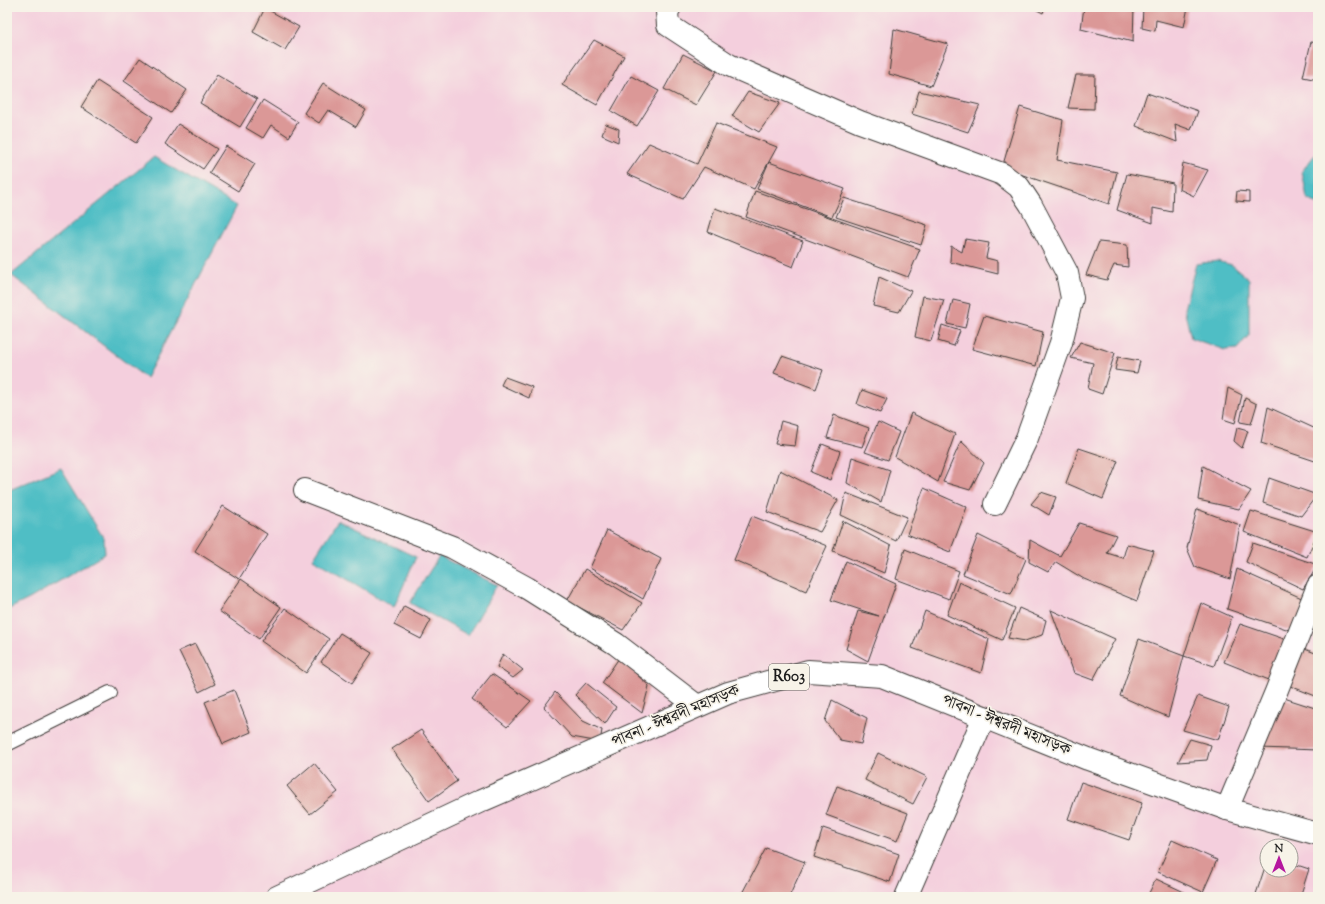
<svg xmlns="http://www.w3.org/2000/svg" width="1325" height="904" font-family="'Sorts Mill Goudy','Noto Serif Bengali',serif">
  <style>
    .built { fill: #f4cfdd; fill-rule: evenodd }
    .water { fill: #50bec5; stroke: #366d70 }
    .building { fill: #db9897 }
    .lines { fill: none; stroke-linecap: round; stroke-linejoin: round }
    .lane-casing { stroke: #3d3a37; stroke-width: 16 }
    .street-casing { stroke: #3d3a37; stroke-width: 24 }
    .primary-casing { stroke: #3d3a37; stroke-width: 24 }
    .lane { stroke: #fff; stroke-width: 14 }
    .street { stroke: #fff; stroke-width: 22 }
    .primary { stroke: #fff; stroke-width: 22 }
    .labels { text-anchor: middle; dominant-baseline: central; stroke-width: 3.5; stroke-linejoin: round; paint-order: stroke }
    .shield { fill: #f7f3e8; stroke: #5e5c59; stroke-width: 1 }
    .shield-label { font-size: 15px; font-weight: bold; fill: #1c1c1c }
    .street-label { font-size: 16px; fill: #1c1c1c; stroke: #f7f3e8 }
  </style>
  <rect width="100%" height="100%" fill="#f7f3e8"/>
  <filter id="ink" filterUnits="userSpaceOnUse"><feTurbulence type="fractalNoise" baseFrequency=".025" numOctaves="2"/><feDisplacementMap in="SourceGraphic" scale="8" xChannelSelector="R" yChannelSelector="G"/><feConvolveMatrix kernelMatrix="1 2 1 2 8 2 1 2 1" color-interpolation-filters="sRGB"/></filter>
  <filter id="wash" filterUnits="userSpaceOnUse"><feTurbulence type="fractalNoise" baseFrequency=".012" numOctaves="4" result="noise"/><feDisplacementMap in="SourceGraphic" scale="16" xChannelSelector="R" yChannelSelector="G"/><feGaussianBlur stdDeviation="0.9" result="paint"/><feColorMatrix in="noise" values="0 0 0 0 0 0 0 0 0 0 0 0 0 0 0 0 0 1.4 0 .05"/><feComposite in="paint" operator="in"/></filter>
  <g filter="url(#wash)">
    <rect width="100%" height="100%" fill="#f5e4cd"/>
    <path class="built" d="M7 7H1318V897H7ZM1267 846H1291V870H1267Z"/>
    <path class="water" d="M1318 151V205L1307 198 1302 171Z
      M154 157 237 206 146 378 11 275Z
      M1217 261 1232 265 1249 279V335L1237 349 1225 350 1191 338 1184 309 1196 264Z
      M61 468 104 539 105 554 31 598 7 610V491Z
      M338 520 416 557 394 607 313 559Z
      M439 556 497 585 468 635 410 603Z"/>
    <g id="blocks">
      <path class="building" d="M1031 7H1045L1043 13Z
        M1084 7H1134L1133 42 1081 29Z
        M1143 7H1188L1184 27 1156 20 1155 31 1142 28Z
        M265 8 299 27 285 50 253 32Z
        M894 29 948 44 931 86 889 74Z
        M594 40 624 56 597 105 562 85Z
        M1311 42 1318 43V80L1303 77Z
        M683 54 717 71 696 105 664 89Z
        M140 58 187 90 171 113 124 81Z
        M217 75 257 99 240 127 200 103Z
        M1076 75H1095L1094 109 1068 108Z
        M631 76 659 91 637 126 611 111Z
        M97 81 153 117 136 143 81 107Z
        M323 83 366 110 356 127 328 110 319 123 304 113Z
        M919 91 980 105 968 132 912 114Z
        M748 92 780 103 759 132 732 116Z
        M1147 93 1198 111 1191 130 1175 124 1177 142 1136 126Z
        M1317 93H1318V104H1316Z
        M263 100 298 122 289 137 271 125 263 138 246 128Z
        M1020 107 1063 120 1057 160 1117 172 1109 204 1002 168Z
        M716 123 777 147 754 189 704 167 683 199 627 174 649 143 697 164Z
        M178 124 217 149 203 169 165 144Z
        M606 124 619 129 618 142 602 135Z
        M226 146 255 164 238 191 209 173Z
        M769 162 845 189 832 217 757 189Z
        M1183 163 1208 170 1194 196 1179 189Z
        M1127 174 1173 183 1172 212 1153 208V223L1117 210Z
        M755 191 920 249 908 277 746 217Z
        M1237 191 1249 192V202L1236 201Z
        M844 198 927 225 921 245 836 217Z
        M715 208 803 241 793 267 708 232Z
        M965 239 989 243 986 258 998 261V274L950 262 951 246 962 252Z
        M1099 242 1127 245 1128 267 1114 265 1107 280 1086 275Z
        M879 277 911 291 899 312 873 306Z
        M923 296 944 300 931 341 915 337Z
        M953 300 970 304 965 328 947 324Z
        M984 316 1043 332 1036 366 972 349Z
        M942 325 960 331 954 346 938 341Z
        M1080 342 1115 353 1102 394 1088 389 1093 363 1071 358Z
        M782 356 823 370 816 389 774 373Z
        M1118 357 1140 361 1137 373 1115 370Z
        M505 377 532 387 529 398 501 385Z
        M1228 388 1242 395 1235 423 1223 419Z
        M862 390 887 399 880 413 857 404Z
        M1245 398 1257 404 1251 424 1240 422Z
        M1268 407 1318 430V462L1261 443Z
        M911 413 955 434 938 482 895 457Z
        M834 415 869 428 862 447 827 438Z
        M781 421 798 426 795 446 775 444Z
        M878 422 899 432 888 460 865 452Z
        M1237 428 1248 431 1242 448 1234 441Z
        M961 441 984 463 970 490 943 482Z
        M822 444 840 451 830 480 811 472Z
        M1079 448 1118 461 1103 499 1066 483Z
        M852 457 890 470 881 502 847 483Z
        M1203 466 1251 491 1239 509 1198 500Z
        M780 470 838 500 820 532 767 512Z
        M1269 478 1317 495 1301 516 1263 503Z
        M924 488 967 507 950 552 907 534Z
        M1041 492 1056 497 1049 515 1031 504Z
        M846 493 907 517 896 541 841 515Z
        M223 506 267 534 239 579 195 551Z
        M1197 509 1240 525 1230 579 1195 567 1187 548Z
        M1251 511 1318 532 1307 557 1244 532Z
        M752 516 827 546 806 591 734 560Z
        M843 521 891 546 884 573 833 551Z
        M1079 523 1116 535 1107 553 1123 558 1127 544 1154 551 1137 601 1084 579 1056 562 1048 572 1029 562 1030 540 1060 556Z
        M607 530 661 559 643 599 590 568Z
        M978 535 1026 559 1011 594 963 574Z
        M1253 543 1318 565 1303 589 1246 562Z
        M905 549 959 571 949 599 896 579Z
        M846 561 896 584 868 661 846 649 858 611 879 616 831 600Z
        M585 569 642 603 623 630 567 601Z
        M1237 569 1306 600 1295 632 1227 609Z
        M241 579 281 607 259 639 219 611Z
        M959 582 1015 608 1002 640 947 615Z
        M1201 603 1232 617 1214 666 1184 656Z
        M404 606 431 620 421 639 394 625Z
        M285 608 329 639 306 673 261 641Z
        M1019 608 1046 620 1042 635 1025 641 1008 638Z
        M1051 610 1115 639 1093 680 1074 673Z
        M925 611 989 639 981 673 912 648Z
        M1240 624 1290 641 1269 680 1224 662Z
        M340 633 372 653 352 683 321 662Z
        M1139 639 1184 656 1168 717 1120 696Z
        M195 644 215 684 199 692 179 651Z
        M1302 648 1318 654V697L1285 684Z
        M503 654 523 670 513 678 497 667Z
        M619 658 649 686 642 713 602 683Z
        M492 674 531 701 507 727 472 699Z
        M586 683 616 707 605 724 575 695Z
        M234 690 251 732 223 744 205 702Z
        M555 692 583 721 602 730 600 742 572 737 544 707Z
        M1198 696 1229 707 1218 740 1183 730Z
        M1281 697 1318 709V750L1259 748Z
        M832 700 867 718 861 744 840 740 825 721Z
        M421 730 457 781 429 801 392 749Z
        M1190 739 1211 745 1207 760 1178 762Z
        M878 753 927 777 913 804 865 780Z
        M314 763 338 792 310 814 287 786Z
        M1081 782 1142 803 1129 840 1068 819Z
        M837 786 908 813 897 841 826 815Z
        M823 828 899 854 890 882 814 857Z
        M1172 840 1217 860 1203 892 1158 872Z
        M766 848 805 862 789 897H740Z
        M1267 861V870H1291V863L1309 869 1300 897H1255Z
        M1156 879 1195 897H1147Z"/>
    </g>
  </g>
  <g filter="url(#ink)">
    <use href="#blocks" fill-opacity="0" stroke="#3d3a37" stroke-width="1"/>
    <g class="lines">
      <g class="lane-casing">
        <path id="lane" d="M7 744 110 693"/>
      </g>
      <g class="street-casing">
        <path id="street" d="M670 7 667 12 668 25 729 65 860 122 1002 174 1019 187 1031 205 1067 273 1072 298 1061 343 1027 438 995 504
          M305 490 452 547 527 588 616 644 697 706
          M1227 809 1276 692 1318 586
          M906 897 984 717"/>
      </g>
      <g class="primary-casing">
        <path id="primary" d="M277 897 481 801 728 693 808 671 882 676 1088 759 1227 809 1318 834"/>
      </g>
      <use href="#lane" class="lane"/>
      <use href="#street" class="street"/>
      <use href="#primary" class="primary"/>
    </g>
  </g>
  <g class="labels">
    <rect class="shield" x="769" y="664" width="40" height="26" rx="3"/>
    <g class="shield-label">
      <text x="789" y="677">R603</text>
    </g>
    <g class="street-label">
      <text transform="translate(676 717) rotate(-23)">পাবনা - ঈশ্বরদী মহাসড়ক</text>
      <text transform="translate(1006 726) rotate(22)">পাবনা - ঈশ্বরদী মহাসড়ক</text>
    </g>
  </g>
  <rect width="1325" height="904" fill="none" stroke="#f7f3e8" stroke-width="24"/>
  <g transform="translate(1279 858)"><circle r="19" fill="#f7f3e8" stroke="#9f9d96"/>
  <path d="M0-3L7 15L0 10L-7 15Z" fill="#b5179e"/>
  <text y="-6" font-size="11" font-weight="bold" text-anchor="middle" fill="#1c1c1c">N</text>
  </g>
</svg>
